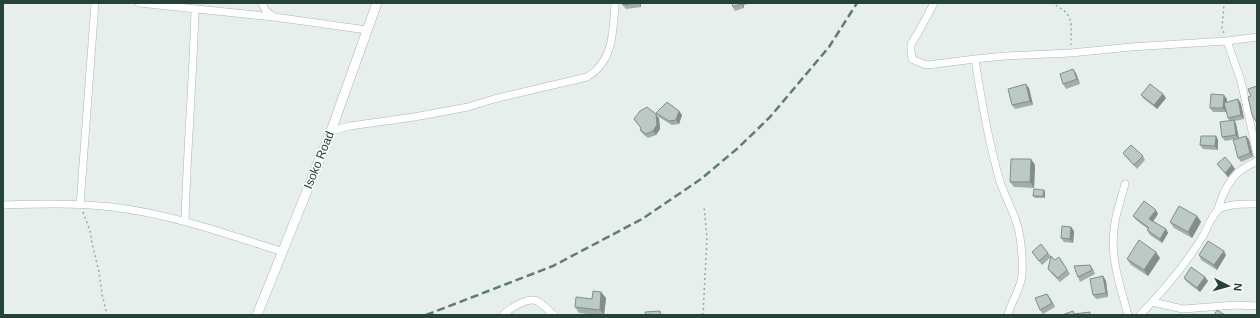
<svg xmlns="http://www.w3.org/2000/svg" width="1260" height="318" font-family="Arial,sans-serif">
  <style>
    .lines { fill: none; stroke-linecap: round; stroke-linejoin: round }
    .minor-casing { stroke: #a8b8b2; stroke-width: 8 }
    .tertiary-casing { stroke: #a8b8b2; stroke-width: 10 }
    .path { stroke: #86b3a5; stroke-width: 1.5; stroke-dasharray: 2 3; stroke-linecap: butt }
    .minor { stroke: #fff; stroke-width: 7 }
    .tertiary { stroke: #fff; stroke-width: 9 }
    .rail { stroke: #5f7d75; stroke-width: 2.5; stroke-dasharray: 8 4; stroke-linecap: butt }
    .wall { fill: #a1aea9 }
    .shaded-wall { fill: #838d89 }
    .building { fill: #bbcac4; stroke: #838d89 }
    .labels { text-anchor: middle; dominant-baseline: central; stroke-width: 3.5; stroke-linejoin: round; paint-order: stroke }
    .street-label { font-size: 12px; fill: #24423a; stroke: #f7fbf9 }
  </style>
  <rect width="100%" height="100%" fill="#e6efeb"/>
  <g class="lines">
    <g class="minor-casing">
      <path id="minor" d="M139 3 274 17 367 30
        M262 3 266 11 274 17
        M934 3 918 33 911 44V51L912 59 923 64 928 65 975 59C981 99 988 139 999 178 1003 193 1011 206 1016 221 1021 234 1023 260 1022 275 1021 289 1011 301 1008 315
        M1227 41 1241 81 1257 154
        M975 59 1005 56 1071 53 1131 47 1227 41 1257 37
        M331 131 350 126 414 117 468 107 494 99 587 77C614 61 613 31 615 3
        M1125 184C1121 199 1115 215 1114 230 1110 258 1121 288 1128 315
        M3 205C39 204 76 203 112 207 171 214 227 234 283 252
        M80 205 95 3
        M1218 210C1221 196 1229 180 1240 171 1245 167 1252 164 1257 161
        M185 221C187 150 193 80 195 9
        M1152 302 1183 309 1236 305 1257 306
        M503 315C510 308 528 297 537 301 543 304 549 311 554 315
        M1140 315C1162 292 1187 263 1203 236 1207 229 1212 215 1218 210 1227 203 1246 204 1257 204"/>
    </g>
    <g class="tertiary-casing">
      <path id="tertiary" d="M257 315 331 131 377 3"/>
    </g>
    <path class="path" d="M1051 3C1075 14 1071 22 1071 45
      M1224 33 1222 28 1224 3
      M83 212 90 231 92 243 99 272 102 294 107 315
      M703 315 707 238 704 206"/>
    <use href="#minor" class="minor"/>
    <use href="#tertiary" class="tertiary"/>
    <path class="rail" d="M426 315 553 266 642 219 701 179 738 148 770 117 829 47 857 3"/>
  </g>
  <path class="wall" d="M621 3H641V7L626 9Z
    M732 3H752L744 5V8L735 11 733 7Z
    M1076 73 1080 84 1066 89 1063 84Z
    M1029 88 1033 105 1015 109 1012 105Z
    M1163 94 1166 98 1157 109 1144 99 1141 95Z
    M1227 99 1226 103 1238 99 1241 104 1244 119 1235 121 1236 124 1239 138 1246 136 1249 140 1253 157 1241 162 1238 158 1235 146 1236 139 1225 141 1222 137 1229 120 1228 118 1226 110V112H1213L1210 108Z
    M679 111 682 115 679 124 672 125 659 117 656 113Z
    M659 118 660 129 656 135 648 138 643 134 640 130 641 128 634 119Z
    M1216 136 1218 140V150L1203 149 1200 145Z
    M1123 153 1143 156 1145 160 1137 169 1126 157Z
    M1031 159 1035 165 1034 188 1014 187 1010 182Z
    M1217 164 1232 165 1235 169 1228 177Z
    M1044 190 1045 192V198H1035L1033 196Z
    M1158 214 1153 221 1166 229 1168 233 1162 243 1150 235 1147 230 1148 229 1136 220 1133 216Z
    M1197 216 1201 222 1192 238 1174 228 1170 222Z
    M1071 227 1074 231 1073 243 1064 242 1061 238Z
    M1032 252 1048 253 1055 260 1062 261 1070 274 1060 282 1051 273 1048 269 1051 257 1042 265Z
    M1199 255H1226L1217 270 1201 260Z
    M1160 258 1148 276 1131 265 1127 259Z
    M1090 265 1093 269 1095 274 1080 282 1078 277Z
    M1103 276 1106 281 1108 297 1096 299 1093 295Z
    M1205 277 1208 281 1200 292 1187 282 1184 278Z
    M601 292 606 298 604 315H597L579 313 575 307 592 299Z
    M1050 298 1055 307 1043 314 1040 310Z"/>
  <path class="shaded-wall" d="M639 3H641V7Z
    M741 3H743L744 5V8Z
    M1073 69 1076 73 1080 84 1077 79Z
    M1026 84 1029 88 1033 105 1030 101Z
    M1163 94 1166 98 1157 109 1154 105Z
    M1224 95 1227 99 1226 112 1223 108Z
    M1238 99 1241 104 1244 119 1241 115Z
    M679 111 682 115 679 124 676 120Z
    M656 114 659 118 660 129 656 135 653 131Z
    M1234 120 1236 124 1239 139 1236 135Z
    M1216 136 1218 140V150L1215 146Z
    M1246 136 1249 140 1253 157 1250 153Z
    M1031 159 1035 165 1034 188 1030 182Z
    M1232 165 1235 169 1228 177 1225 173Z
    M1044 190 1045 192V198L1043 196Z
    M1156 210 1158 214 1152 223 1149 219Z
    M1197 216 1201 222 1192 238 1188 232Z
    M1071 227 1074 231 1073 243 1070 239Z
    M1166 229 1168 233 1162 243 1160 239Z
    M1224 251 1226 255 1217 270 1214 265Z
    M1156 252 1160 258 1148 276 1144 270Z
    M1103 276 1106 281 1108 297 1106 293Z
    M1205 277 1208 281 1200 292 1197 288Z
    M601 292 606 298 604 315 600 310Z
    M1047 294 1050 298 1055 307 1052 303Z"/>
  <path class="building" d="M621 3H637L623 5Z
    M732 3H741V4L733 7Z
    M1073 69 1077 79 1063 84 1060 74Z
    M1026 84 1030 101 1012 105 1008 89Z
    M1150 84 1163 94 1154 105 1141 95Z
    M1257 86V123L1252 115 1248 97 1251 96 1248 89Z
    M1211 94 1224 95 1223 108H1210Z
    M1238 99 1241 115 1228 118 1224 103Z
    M667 102 679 111 676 120 669 121 656 113Z
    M647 107 656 114 657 125 653 131 646 134 640 130 641 128 634 119 640 111Z
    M1234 120 1236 135 1222 137 1220 122Z
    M1201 136H1216L1215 146 1200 145Z
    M1246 136 1250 153 1238 158 1235 147 1236 146H1235L1233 140Z
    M1131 145 1143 156 1134 165 1123 153Z
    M1225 157 1232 165 1225 173 1217 164Z
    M1011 159H1031L1030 182H1010Z
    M1034 189 1044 190 1043 196H1033Z
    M1144 201 1156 210 1149 219 1166 229 1160 239 1147 230 1149 228 1133 216Z
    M1179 206 1197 216 1188 232 1170 222Z
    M1062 226 1071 227 1070 239 1061 238Z
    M1139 240 1156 252 1144 270 1127 259Z
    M1208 241 1224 251 1214 265 1199 255Z
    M1041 244 1048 253 1039 261 1032 252Z
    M1051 256 1055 260 1059 257 1067 270 1058 278 1048 269Z
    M1090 265 1092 270 1078 277 1074 266Z
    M1191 267 1205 277 1197 288 1184 278Z
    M1103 276 1106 293 1093 295 1090 279Z
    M593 291 601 292 600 310 575 307 576 297 592 299Z
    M1047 294 1052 303 1040 310 1035 298Z
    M1217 310 1225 315H1214Z
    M660 311 661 315H646L645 312Z
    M1073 311 1074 314 1090 312V315H1062Z"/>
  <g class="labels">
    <g class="street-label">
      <text transform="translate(319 160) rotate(-68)">Isoko Road</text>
    </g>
  </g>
  <rect width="1260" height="318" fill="none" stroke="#24423a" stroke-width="8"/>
  <g transform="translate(1228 286) rotate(96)" stroke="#f7fbf9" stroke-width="3" paint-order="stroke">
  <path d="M0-3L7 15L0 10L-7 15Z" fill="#24423a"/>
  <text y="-6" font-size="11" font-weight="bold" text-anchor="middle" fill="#24423a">N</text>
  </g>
</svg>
